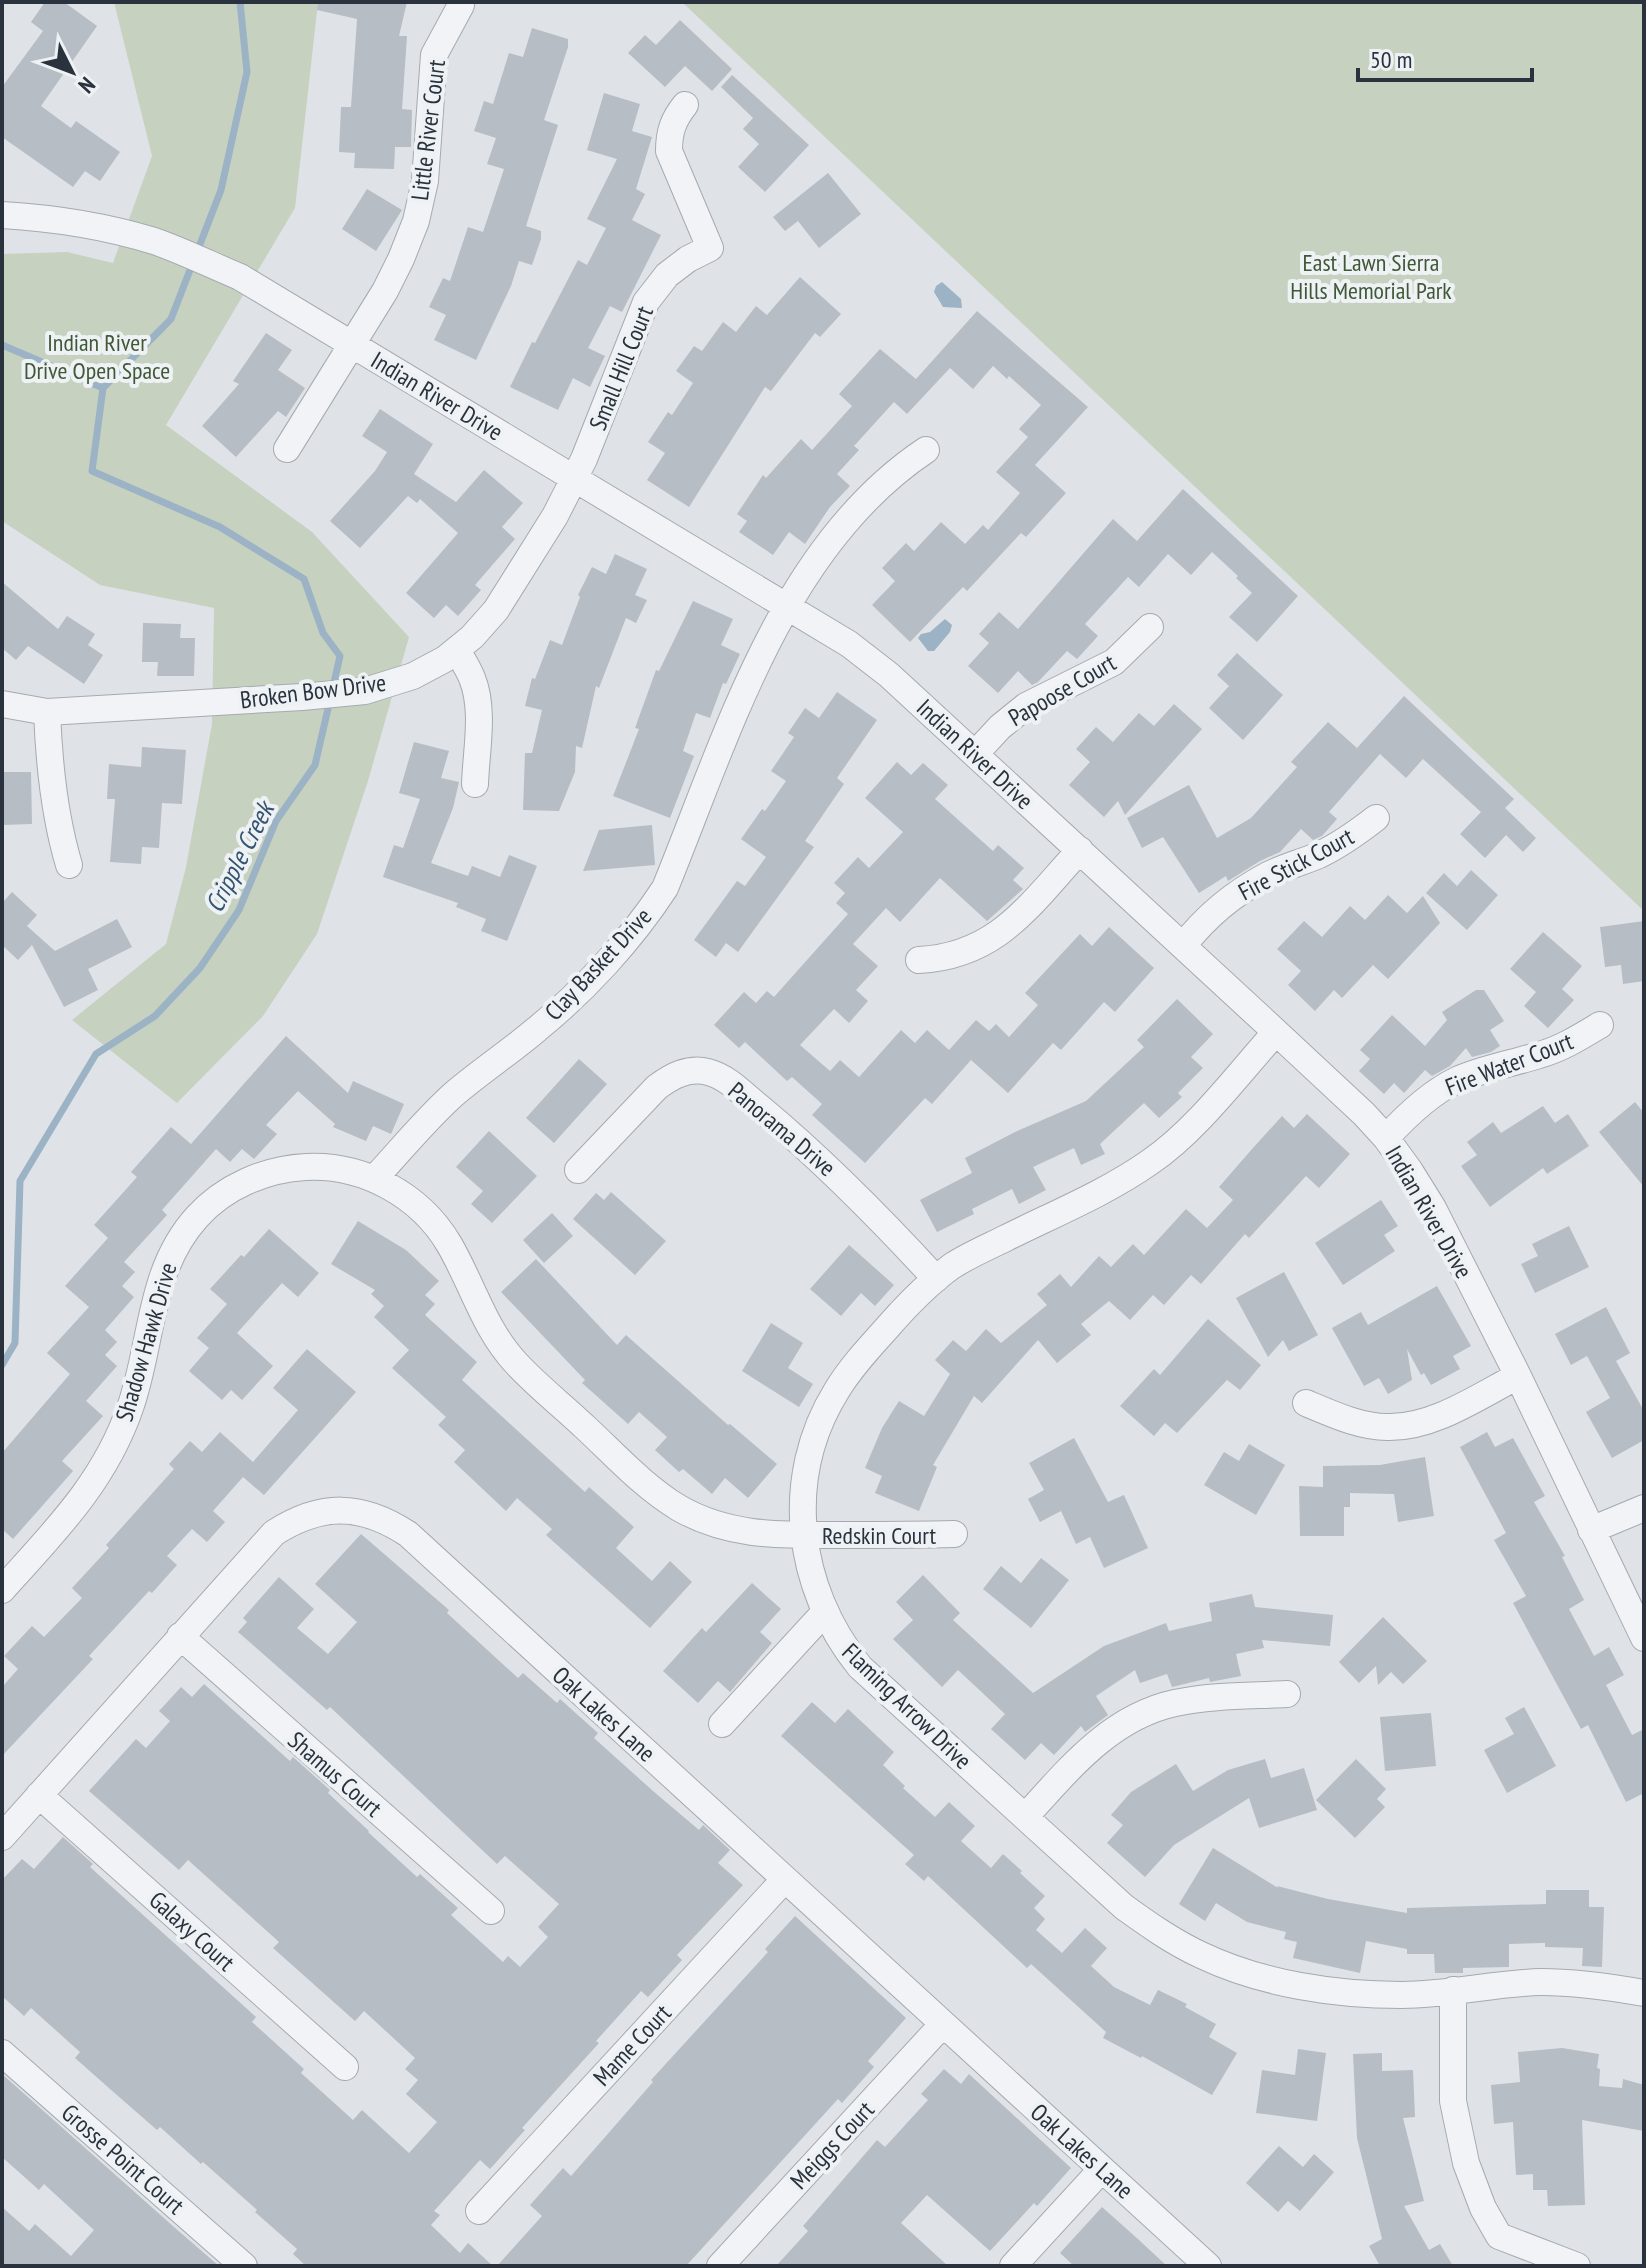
<svg xmlns="http://www.w3.org/2000/svg" width="1646" height="2268" font-family="'PT Sans Narrow',sans-serif">
  <style>
    .green { fill: #c6d1c0 }
    .water { fill: #9cb3c6 }
    .lines { fill: none; stroke-linecap: round; stroke-linejoin: round }
    .stream { stroke: #9cb3c6; stroke-width: 7 }
    .building { fill: #b6bdc4 }
    .minor-casing { stroke: #a5aab1; stroke-width: 28 }
    .minor { stroke: #f1f3f6; stroke-width: 26 }
    .labels { text-anchor: middle; dominant-baseline: central; stroke-width: 8; stroke-linejoin: round; paint-order: stroke }
    .street-label { font-size: 24px; fill: #29323d; stroke: #eef2f5 }
    .park-label { font-size: 24px; fill: #405837; stroke: #eef2f5 }
    .water-label { font-size: 26px; font-style: italic; fill: #35546f; stroke: #eef2f5 }
  </style>
  <rect width="100%" height="100%" fill="#dfe3e7"/>
  <path class="green" d="M114 2H318L295 208 166 425 312 532 409 637 368 781 317 934 263 1016 177 1103 72 1020 166 944 186 867 212 724 214 608 100 585 2 521V254L67 252 113 263 152 156Z
    M682 2H1644V911Z"/>
  <path class="water" d="M942 282 961 299 962 308 943 307 934 292 936 286Z
    M945 619 952 625 950 632 934 651H928L918 638 921 634 930 632Z"/>
  <g class="lines">
    <path class="stream" d="M2 345 103 388 171 319 221 190 247 72 240 2
      M103 388 92 471 220 527 304 579 323 633 340 656 333 687
      M2 1365 15 1343 20 1181 96 1054 155 1016 200 968 239 910 276 821 315 765 330 700"/>
  </g>
  <path class="building" d="M45 2H64L97 26 41 106 71 128 76 121 120 152 100 181 85 171 73 187 2 137V87L43 31 31 22Z
    M318 2H407L399 36H407L402 109 412 110 411 147H395L394 169 354 168 355 153 339 152 341 107H351L357 19 317 10Z
    M680 20 732 69 712 91 685 66 665 87 628 53 645 35 656 45Z
    M532 28 568 39V47L544 120 558 125 526 226 541 231V239L532 265 519 261 511 286 476 360 434 340 446 315 429 307 443 278 450 281 468 227 483 232 504 169 487 164 496 138 474 131 484 101 493 104 509 53 523 57Z
    M732 75 809 145 765 192 738 167 759 144 743 129 753 118 721 87Z
    M604 93 640 104 632 131 652 137 636 189 645 194 632 220 661 235 622 312 610 306 588 348 605 356 590 387 573 378 558 410 510 387 532 342 535 343 578 260 587 265 606 228 587 219 617 159 587 150Z
    M828 173 861 214 819 248 798 221 785 231 773 217Z
    M367 189 402 210 376 251 342 229Z
    M800 277 841 314 820 337 815 333 771 391 765 387 689 507 647 480 665 453 648 442 668 412 672 415 693 383 676 371 694 346 702 351 723 322 736 332 756 306 767 315Z
    M977 311 1088 407 1035 465 1066 493 1026 537 1021 533 967 591 963 587 910 642 872 605 895 581 882 568 906 543 914 551 941 522 965 544 983 525 988 530 1020 493 996 472 1028 437 1019 429 1041 405 1009 376 1007 379 993 366 973 389 950 368 907 414 894 402 854 446 859 450 837 474 850 486 830 507 805 544 789 532 773 555 739 532 747 521 737 514 763 475 766 478 801 439 812 450 852 406 839 394 880 349 916 379Z
    M266 333 292 350 278 370 305 388 286 417 278 411 236 457 202 426 239 384 233 381Z
    M380 409 433 444 414 474 456 502 484 470 523 503 502 527 515 539 475 585 481 590 458 616 446 605 434 618 406 593 458 533 420 499 417 503 408 496 360 548 330 521 375 471 387 452 362 436Z
    M1183 489 1298 596 1257 642 1229 617 1252 593 1236 578 1238 576 1212 552 1191 575 1168 554 1139 587 1128 577 1085 624 1098 636 1077 659 1067 651 1038 682 1032 685 1018 671 998 693 968 666 989 643 979 634 999 612 1018 629 1113 519 1137 541Z
    M615 554 647 569 635 595 647 600 636 623 626 618 599 688 596 686 582 748 576 746 575 772 559 811 523 810 525 753H532L542 710 525 706 532 678 535 679 550 640 562 645 580 597 578 595 592 567 606 574Z
    M2 582 58 629 67 616 95 634 88 645 103 655 84 684 28 646 16 660 2 648Z
    M693 601 733 619 721 645 740 654 726 684 723 683 710 718 696 713 683 751 694 756 670 818 613 796 639 729 635 728 656 670 659 671Z
    M143 623 181 624 180 638H195L194 676H157L158 662H142Z
    M1237 653 1283 695 1243 740 1209 708 1229 686 1217 675Z
    M837 692 877 720 837 778 844 784 805 841 814 847 738 952 726 943 716 957 694 940 737 881 745 886 766 857 741 839 762 809 765 811 786 781 771 771 794 737 788 733 805 708 819 718Z
    M1404 696 1514 799 1505 808 1536 838 1523 852 1506 835 1485 858 1460 834 1481 812 1423 759 1406 778 1380 754 1329 812 1337 819 1322 836 1313 840 1301 829 1280 852 1260 861 1228 881 1226 876 1199 893 1163 837 1142 848 1127 818 1189 785 1217 838 1251 818 1297 767 1291 762 1328 722 1357 748Z
    M1174 704 1202 729 1125 815 1118 801 1104 817 1069 785 1090 762 1076 749 1096 727 1113 742 1139 713 1154 726Z
    M414 742 449 751 441 778 459 782 453 808 431 863 468 876 472 866 500 877 509 855 537 866 507 941 481 931 486 919 456 907 458 903 383 877 394 845 403 848 420 799 399 793Z
    M142 747 186 750 182 804 162 803 159 848 142 847 141 864 110 862 115 799H107L109 764 141 767Z
    M897 762 911 775 923 763 948 785 935 799 993 851 998 845 1024 868 1013 880 1023 889 987 921 940 878 900 922 886 908 853 944 878 966 856 990 868 1001 849 1023 834 1009 800 1045 830 1071 840 1060 859 1077 901 1030 915 1043 927 1030 949 1050 976 1020 989 1031 996 1024 1009 1037 1038 1005 1025 993 1080 934 1092 946 1109 927 1154 968 1115 1012 1104 1002 1061 1050 1053 1043 1008 1093 971 1060 932 1104 925 1098 865 1163 812 1115 822 1104 792 1077 787 1081 745 1042 739 1048 714 1025 744 992 756 1003 767 991 774 997 848 914 836 903 845 893 834 883 858 857 869 868 903 832 865 798Z
    M2 772H31L32 824 2 825Z
    M652 825 655 865 583 871 599 830Z
    M1471 870 1498 895 1467 930 1426 893 1444 873 1457 886Z
    M12 892 37 915 27 926 55 951 117 919 132 947 88 969 98 990 64 1007 32 945 18 960 2 945V903Z
    M1388 895 1407 913 1423 896 1440 923 1388 979 1373 965 1342 998 1334 990 1315 1011 1288 985 1301 971 1277 949 1304 921 1322 937 1350 906 1365 920Z
    M1644 921V981L1623 984 1621 965 1605 967 1600 927Z
    M1543 932 1582 966 1562 989 1574 1000 1548 1028 1524 1006 1536 992 1510 969Z
    M1476 990H1484L1504 1021 1490 1030 1500 1046 1491 1052 1472 1057 1466 1048 1450 1066 1432 1076 1425 1070 1404 1093 1394 1083 1384 1094 1359 1071 1370 1059 1360 1050 1392 1015 1425 1046 1447 1020 1442 1012Z
    M1177 999 1213 1034 1191 1057 1203 1068 1178 1093 1182 1097 1159 1118 1144 1103 1100 1144 1105 1154 1081 1165 1074 1148 1033 1167 1046 1190 1019 1204 1012 1189 972 1209 974 1214 937 1232 920 1200 972 1173 965 1158 1015 1132 1086 1101 1144 1047 1137 1040Z
    M286 1036 348 1093 353 1081 404 1104 391 1134 373 1126 366 1141 333 1127 335 1124 298 1091 266 1125 277 1134 254 1159 242 1149 230 1162 216 1149 162 1210 167 1215 124 1262 135 1272 122 1286 134 1297 105 1330 117 1342 105 1355 117 1366 86 1401 103 1416 62 1461 73 1471 13 1539 2 1529V1453L70 1374 47 1353 89 1307 65 1286 108 1238 94 1225 137 1177 131 1172 171 1127 191 1144Z
    M579 1059 607 1084 554 1143 526 1118Z
    M1635 1102 1644 1113V1187L1599 1132Z
    M1543 1106 1555 1123 1568 1114 1589 1146 1547 1174 1543 1168 1490 1207 1461 1166 1477 1155 1467 1142 1493 1122 1501 1133Z
    M1307 1114 1350 1154 1319 1188 1306 1176 1249 1238 1245 1234 1201 1284 1191 1275 1164 1305 1153 1295 1130 1320 1109 1301 1081 1324 1091 1335 1057 1363 1038 1340 982 1403 974 1396 933 1465 937 1467 919 1511 875 1493 882 1476 865 1468 882 1428 899 1401 924 1416 950 1374 935 1360 953 1340 966 1351 986 1329 1001 1343 1047 1305 1037 1294 1060 1274 1071 1287 1099 1256 1111 1267 1133 1244 1144 1255 1186 1209 1207 1228 1233 1200 1219 1187 1252 1149 1282 1116 1294 1128Z
    M489 1131 537 1176 492 1223 471 1204 483 1191 456 1167Z
    M611 1192 666 1241 635 1275 573 1219 596 1193 604 1200Z
    M1381 1200 1398 1226 1384 1235 1395 1251 1343 1285 1315 1243Z
    M552 1213 573 1236 544 1263 523 1240Z
    M358 1221 406 1250 439 1281 425 1295 435 1304 425 1315 477 1362 462 1380 585 1492 589 1487 634 1527 616 1548 652 1581 670 1561 692 1582 650 1628 546 1535 552 1529 517 1498 506 1511 454 1462 465 1450 438 1425 446 1417 392 1368 409 1350 374 1317 384 1306 371 1294 375 1290 331 1264Z
    M1569 1226 1589 1267 1535 1293 1521 1264 1538 1256 1532 1244Z
    M269 1229 319 1273 298 1297 282 1283 237 1333 273 1366 242 1400 231 1390 222 1400 189 1371 209 1348 197 1338 227 1304 210 1289 241 1255 244 1257Z
    M849 1245 894 1285 875 1306 861 1293 841 1316 810 1289Z
    M536 1259 617 1345 626 1335 728 1425 730 1424 777 1464 748 1498 725 1478 712 1494 683 1469 679 1472 655 1450 667 1437 639 1412 628 1424 582 1383 585 1380 501 1292Z
    M1284 1272 1318 1335 1289 1351 1283 1340 1268 1357 1236 1298Z
    M1437 1286 1471 1346 1453 1356 1460 1369 1431 1385 1424 1373 1421 1375 1407 1349 1412 1380 1388 1394 1379 1378 1364 1386 1332 1328 1361 1312 1368 1325Z
    M1606 1307 1630 1353 1616 1361 1644 1411V1440L1612 1458 1586 1412 1610 1398 1587 1356 1571 1365 1555 1334Z
    M1208 1319 1261 1365 1240 1390 1227 1380 1177 1433 1165 1423 1154 1436 1120 1406 1154 1369 1160 1375Z
    M771 1323 803 1343 788 1368 813 1384 799 1407 742 1371Z
    M307 1349 356 1392 264 1495 243 1477 213 1511 225 1522 207 1542 192 1529 167 1556 177 1565 152 1593 149 1591 89 1656 93 1659 2 1756V1687L18 1669 4 1656 32 1626 44 1637 82 1598 72 1588 109 1548 106 1545 174 1469 169 1464 190 1441 202 1452 220 1432 253 1462 298 1410 273 1388Z
    M1487 1432 1495 1447 1513 1438 1545 1496 1534 1502 1565 1556 1562 1557 1584 1600 1569 1609 1594 1656 1609 1647 1624 1675 1606 1685 1632 1735 1644 1729V1793L1626 1802 1588 1725 1581 1729 1513 1603 1526 1596 1494 1540 1506 1533 1460 1447Z
    M1074 1438 1108 1502 1124 1495 1148 1548 1104 1568 1090 1537 1076 1544 1061 1511 1040 1522 1028 1499 1044 1490 1029 1463Z
    M1249 1444 1285 1465 1256 1515 1204 1485 1224 1452 1239 1461Z
    M1425 1457 1434 1516 1398 1522 1394 1494 1350 1493V1507H1344V1536H1300L1299 1486 1323 1487V1466L1380 1465Z
    M361 1534 449 1610 447 1613 518 1678 523 1673 557 1703 560 1699 598 1733 594 1738 653 1791 699 1830 703 1825 730 1850 718 1863 743 1885 677 1955 682 1960 648 1997 641 1991 596 2041 599 2043 522 2128 525 2130 490 2169 480 2160 434 2211 440 2215 431 2225 460 2253 468 2243 493 2266H306L293 2254 297 2249 255 2212 257 2210 203 2162 201 2164 160 2127 157 2130 110 2089 75 2058 80 2052 31 2008 24 2016 2 1996V1880L22 1859 34 1869 63 1837 93 1864 90 1867 256 2017 252 2022 304 2069 301 2073 353 2120 362 2110 409 2153 437 2122 406 2094 418 2080 405 2069 415 2058 364 2011 355 2021 273 1948 279 1942 188 1860 179 1870 89 1791 136 1739 146 1748 170 1721 159 1711 181 1687 192 1697 204 1684 290 1761 293 1757 330 1790 328 1793 369 1831 368 1832 417 1877 420 1874 458 1908 451 1915 503 1962 508 1956 520 1967 548 1937 538 1927 559 1904 505 1856 497 1864 330 1707 327 1710 238 1632 247 1622 243 1618 279 1577 314 1609 297 1628 328 1654 357 1622 315 1584Z
    M1041 1558 1069 1580 1031 1628 983 1589 1001 1566 1021 1583Z
    M923 1575 960 1613 953 1620 1033 1693 1104 1646 1166 1623 1169 1631 1212 1621 1209 1603 1252 1594 1255 1607 1333 1615 1330 1646 1262 1640 1264 1648 1236 1654 1241 1676 1210 1682 1209 1678 1172 1687 1167 1674 1140 1683 1135 1670 1096 1696 1108 1715 1085 1732 1081 1726 1054 1755 1041 1743 1025 1760 991 1729 1005 1714 958 1670 942 1687 893 1639 913 1620 896 1602Z
    M752 1583 781 1609 760 1632 772 1643 730 1692 718 1681 698 1703 663 1671 702 1628 706 1632Z
    M1383 1617 1427 1661 1403 1684 1391 1672 1378 1685 1376 1666 1359 1683 1339 1662Z
    M812 1702 835 1723 848 1709 894 1752 883 1765 905 1786 903 1788 935 1817 949 1802 975 1826 961 1841 991 1868 1003 1854 1022 1871 1020 1873 1045 1896 1034 1908 1045 1919 1036 1930 1062 1953 1085 1928 1107 1948 1091 1966 1114 1987 1150 2005 1158 1990 1187 2004 1185 2007 1216 2024 1209 2037 1237 2053 1212 2095 1142 2056 1141 2058 1103 2038 1106 2032 1031 1964 1027 1968 928 1876 924 1881 905 1864 914 1855 781 1736Z
    M1524 1707 1556 1766 1507 1793 1484 1750 1514 1734 1505 1718Z
    M1431 1713 1436 1766 1385 1771 1380 1717Z
    M1265 1759 1271 1778 1304 1768 1317 1810 1259 1828 1249 1798 1174 1845 1145 1877 1107 1843 1123 1825 1111 1815 1131 1792 1176 1764 1193 1791 1228 1770Z
    M1356 1759 1386 1789 1377 1799 1385 1807 1355 1838 1316 1800Z
    M1213 1848 1278 1888 1277 1886 1328 1899 1407 1913V1908L1546 1904V1890H1589V1907H1604L1602 1967 1582 1966 1583 1948 1545 1947V1943L1509 1944V1967L1463 1968V1973H1435L1434 1954H1407V1949L1366 1941 1360 1973 1293 1958 1297 1942 1284 1939 1286 1932 1247 1922 1216 1903 1205 1921 1179 1904Z
    M795 1916 906 2018 868 2061 874 2067 842 2103 838 2099 686 2266H497L542 2216 530 2205 563 2168 571 2176 653 2082 651 2080 768 1952 765 1949Z
    M1562 2048 1599 2054 1597 2068 1600 2069 1599 2086 1622 2088 1623 2079 1644 2085V2131L1582 2120 1585 2205 1548 2206 1547 2190H1533V2174L1516 2175 1513 2122 1494 2124 1491 2085 1520 2082 1518 2052Z
    M1298 2049 1326 2053 1317 2121 1256 2113 1262 2070 1295 2075Z
    M1382 2053V2071L1413 2070 1415 2117 1403 2118 1424 2201 1404 2206 1429 2250 1440 2244 1453 2266H1380L1369 2246 1382 2239 1357 2138 1353 2054Z
    M944 2069 961 2084 969 2074 1071 2168 1037 2206 1034 2203 990 2251 927 2195 901 2223 948 2266H776L808 2231 803 2226 877 2140 885 2147 928 2100 921 2094Z
    M2 2074 174 2227 219 2266H2V2207L29 2231 35 2224 71 2256 94 2230 44 2184 39 2190 2 2157Z
    M1279 2146 1303 2167 1314 2154 1334 2172 1300 2211 1288 2201 1278 2212 1246 2183Z
    M1102 2207 1139 2240 1167 2266H1074L1060 2253Z"/>
  <g class="lines">
    <g class="minor-casing">
      <path id="minor" d="M2 215C53 218 105 226 154 241 183 251 211 265 240 277L849 644 889 675 1276 1032 1364 1114 1386 1138 1410 1171 1433 1208 1518 1376 1644 1638
        M287 449 385 291 401 259 416 221 425 181 434 55 461 5 460 2
        M457 650C462 659 468 668 472 678 485 710 476 751 475 784
        M2 704 47 712 302 697 365 691 413 676 445 659 472 637 496 610 555 516 584 459 646 302 667 275 688 259 710 248 669 151C669 132 673 120 685 105
        M47 712C49 764 54 815 69 865
        M975 754 1000 727 1026 706 1114 662 1150 627
        M1183 946C1206 916 1234 893 1268 875 1284 867 1303 862 1319 855 1340 845 1358 832 1376 818
        M919 960C998 956 1030 904 1080 850
        M1276 1032C1239 1073 1196 1131 1150 1162 1106 1193 1054 1214 1006 1238 988 1247 969 1255 952 1266 927 1284 906 1306 886 1329 869 1348 851 1367 837 1390 782 1478 796 1588 860 1667L1124 1907C1149 1925 1173 1942 1201 1955 1262 1984 1335 1995 1402 1995 1449 1995 1495 1983 1541 1982 1576 1982 1610 1987 1644 1993
        M1386 1138C1406 1116 1430 1093 1457 1080 1484 1068 1511 1064 1539 1055 1561 1049 1580 1037 1600 1025
        M578 1170 657 1087C672 1076 688 1067 708 1072 728 1077 744 1095 759 1107 823 1160 880 1218 936 1279
        M374 1179C400 1151 425 1120 454 1094 481 1071 510 1052 537 1029 585 990 631 940 665 888 728 734 782 546 926 450
        M1306 1403C1332 1414 1362 1428 1390 1427 1435 1427 1479 1396 1518 1376
        M1591 1530 1644 1508
        M2 1590C54 1532 104 1483 130 1408 153 1343 148 1271 197 1217 224 1187 265 1169 306 1167 363 1164 420 1195 449 1244 472 1283 484 1329 516 1363 537 1386 563 1406 586 1428 615 1455 644 1487 679 1508 729 1537 782 1535 838 1535 877 1535 915 1535 954 1534
        M180 1636 491 1911
        M722 1724 824 1613
        M39 1795 345 2067
        M1025 1817C1068 1770 1110 1717 1175 1703 1212 1695 1250 1696 1287 1694
        M2 1837 274 1533C321 1503 361 1503 408 1534L1208 2266
        M1453 1990V2101L1466 2163 1483 2208 1499 2236 1577 2266
        M2 2053 244 2266
        M479 2211 785 1879
        M720 2266 943 2024
        M1013 2266 1102 2169"/>
    </g>
    <use href="#minor" class="minor"/>
  </g>
  <g class="labels">
    <g class="street-label">
      <text transform="translate(428 130) rotate(-83)">Little River Court</text>
      <text transform="translate(621 368) rotate(-68)">Small Hill Court</text>
      <text transform="translate(437 396) rotate(31)">Indian River Drive</text>
      <text transform="translate(1062 690) rotate(-30)">Papoose Court</text>
      <text transform="translate(313 691) rotate(-7)">Broken Bow Drive</text>
      <text transform="translate(975 754) rotate(43)">Indian River Drive</text>
      <text transform="translate(1296 864) rotate(-28)">Fire Stick Court</text>
      <text transform="translate(598 964) rotate(-47)">Clay Basket Drive</text>
      <text transform="translate(1509 1064) rotate(-21)">Fire Water Court</text>
      <text transform="translate(782 1129) rotate(40)">Panorama Drive</text>
      <text transform="translate(1429 1212) rotate(60)">Indian River Drive</text>
      <text transform="translate(146 1342) rotate(-74)">Shadow Hawk Drive</text>
      <text x="879" y="1535">Redskin Court</text>
      <text transform="translate(907 1706) rotate(44)">Flaming Arrow Drive</text>
      <text transform="translate(604 1714) rotate(42)">Oak Lakes Lane</text>
      <text transform="translate(335 1774) rotate(41)">Shamus Court</text>
      <text transform="translate(192 1931) rotate(42)">Galaxy Court</text>
      <text transform="translate(632 2045) rotate(-47)">Mame Court</text>
      <text transform="translate(832 2145) rotate(-47)">Meiggs Court</text>
      <text transform="translate(1082 2151) rotate(42)">Oak Lakes Lane</text>
      <text transform="translate(123 2159) rotate(41)">Grosse Point Court</text>
    </g>
    <g class="park-label">
      <text x="1371" y="262">East Lawn Sierra<tspan x="1371" dy="28">Hills Memorial Park</tspan></text>
      <text x="97" y="342">Indian River<tspan x="97" dy="28">Drive Open Space</tspan></text>
    </g>
    <g class="water-label">
      <text transform="translate(239 857) rotate(-63)">Cripple Creek</text>
    </g>
  </g>
  <rect width="1646" height="2268" fill="none" stroke="#29323d" stroke-width="8"/>
  <g transform="translate(72 72) rotate(132)" stroke="#eef2f5" stroke-width="6" paint-order="stroke">
  <path d="M0-6L14 30L0 20L-14 30Z" fill="#29323d"/>
  <text y="-12" font-size="22" font-weight="bold" text-anchor="middle" fill="#29323d">N</text>
  </g>
  <path d="M1358 68v12h174v-12" fill="none" stroke="#29323d" stroke-width="4"/>
  <text x="1370" y="68" font-size="24" fill="#29323d" stroke="#eef2f5" stroke-width="6" paint-order="stroke">50 m</text>
</svg>
